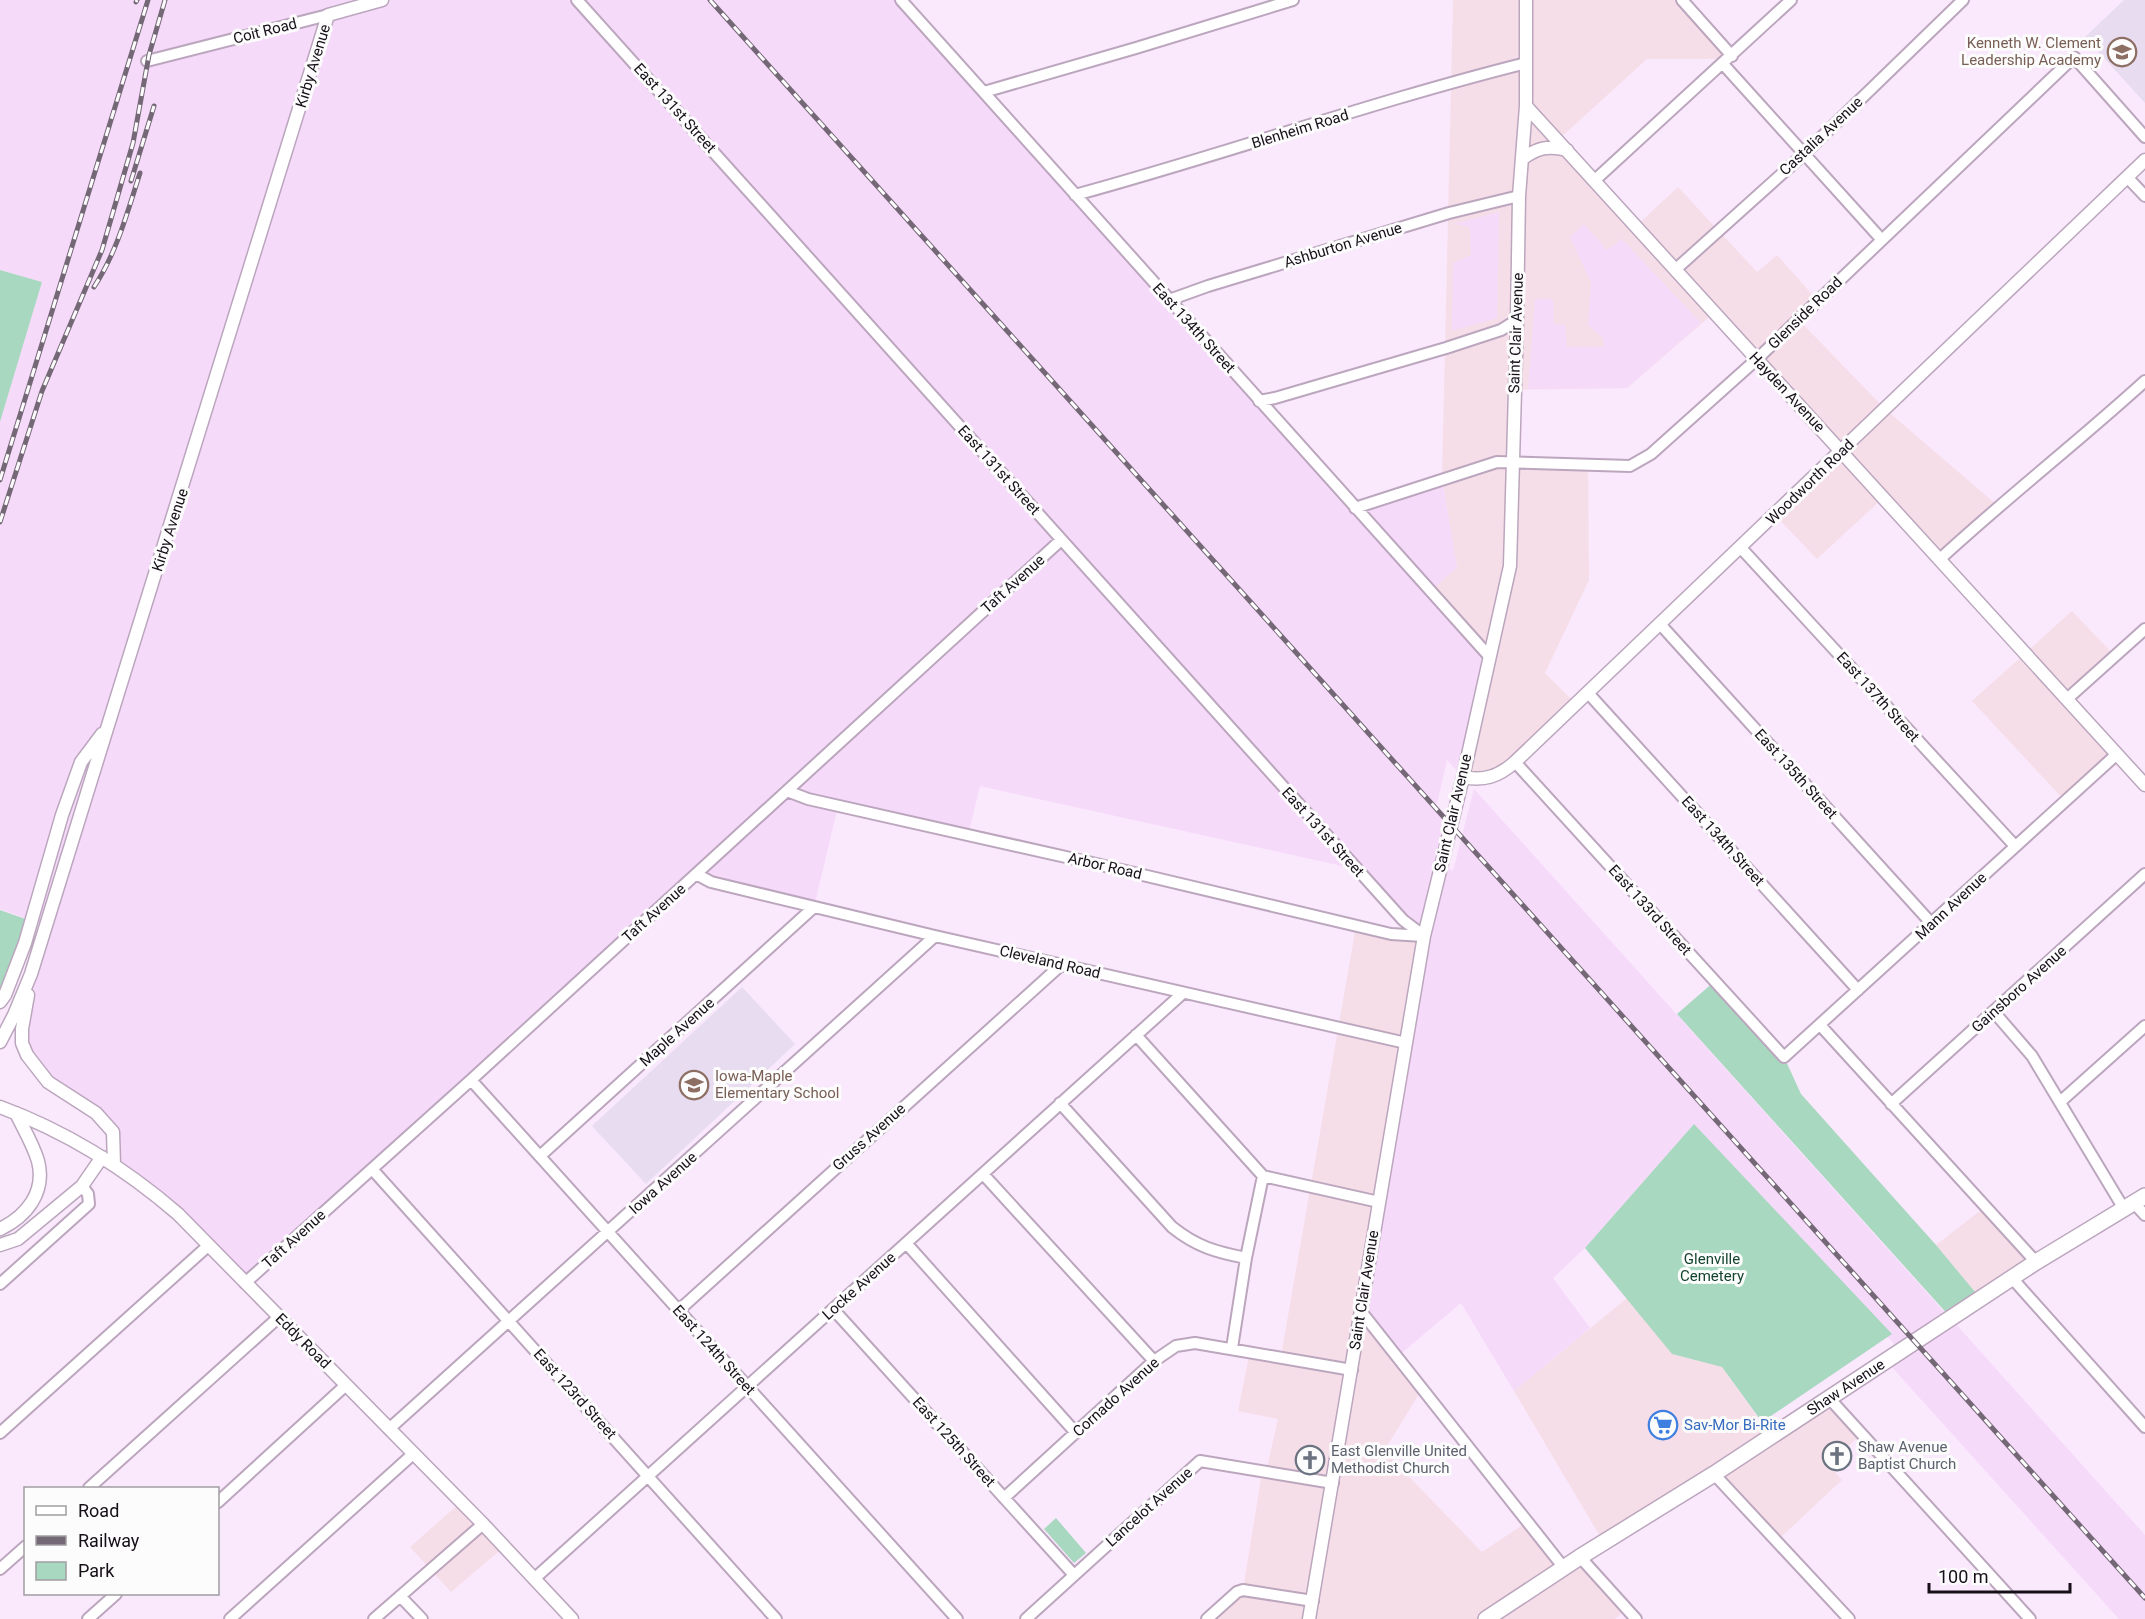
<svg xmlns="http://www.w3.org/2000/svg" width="2145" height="1619" font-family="Roboto,sans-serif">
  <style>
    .commercial { fill: #f6dee8 }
    .built { fill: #f6dafa }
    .education { fill: #e8dcf0 }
    .green { fill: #a8d8bf }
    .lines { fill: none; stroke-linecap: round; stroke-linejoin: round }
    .minor-casing { stroke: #bba6be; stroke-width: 14 }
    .tertiary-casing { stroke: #bba6be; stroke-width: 15 }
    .secondary-casing { stroke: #bba6be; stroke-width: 18 }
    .minor { stroke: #fff; stroke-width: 10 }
    .tertiary { stroke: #fff; stroke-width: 12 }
    .secondary { stroke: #fff; stroke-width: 15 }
    .rail-casing { stroke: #746876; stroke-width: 5 }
    .rail { stroke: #fcfcfc; stroke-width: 3; stroke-dasharray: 9; stroke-linecap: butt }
    .labels { text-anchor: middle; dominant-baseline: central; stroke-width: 6; stroke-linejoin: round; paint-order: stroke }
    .street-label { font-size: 15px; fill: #160f18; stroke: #fcfcfc }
    .education-label { font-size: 15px; fill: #785e54; stroke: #fcfcfc; text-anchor: end }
    .park-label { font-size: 15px; fill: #144430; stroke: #fcfcfc }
    .shop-label { font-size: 15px; fill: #366cbe; stroke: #fcfcfc; text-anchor: start }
    .worship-label { font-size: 15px; fill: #5b616d; stroke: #fcfcfc; text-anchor: start }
  </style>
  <rect width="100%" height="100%" fill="#fae8fd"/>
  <path class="commercial" d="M1453 0H1682L1729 59H1647L1558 140 1636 226 1678 187 1757 272 1777 255 1818 301 1799 320 1885 409 1998 506 1940 559 1883 498 1817 559 1775 515 1842 451 1715 312 1627 388 1515 390 1512 462 1588 466 1589 580 1545 673 1576 704 1506 770 1463 777 1430 591 1457 567 1442 479Z
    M2072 611 2115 656 2068 699 2117 754 2065 801 1972 701Z
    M1356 926 1424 936 1360 1310 1422 1389 1384 1451 1482 1552 1527 1522 1564 1568 1580 1557 1627 1609 1615 1619H1207L1243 1590 1262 1472H1266L1278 1419 1238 1411 1250 1351 1281 1356Z
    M1985 1207 2036 1262 1981 1299 1936 1245Z
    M1627 1298 1672 1354 1722 1367 1771 1436 1829 1398 1862 1434 1828 1464 1842 1480 1777 1541 1714 1474 1604 1543 1514 1391Z
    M461 1502 504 1547 451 1592 410 1547Z"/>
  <path class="built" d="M0 0H901L1355 507 1442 479 1457 567 1431 591 1488 655 1463 777 1447 760 1436 808 1451 825 1441 863 1453 871 1474 789 1946 1314 1896 1346 1693 1125 1585 1248 1553 1278 1590 1328 1514 1391 1461 1303 1397 1357 1360 1310 1423 936 1356 869 980 786 968 835 838 806 814 907 696 874 245 1283 114 1165 113 1132 48 1082 22 1043 31 975 46 926 0 909V422L42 282 0 270Z
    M1499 212 1497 318 1452 331 1453 263 1471 255 1470 227 1454 224Z
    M1584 224 1607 250 1622 239 1701 323 1627 388 1528 389 1535 299H1553L1554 324 1565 325 1567 347H1604L1603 338 1588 325 1591 282 1570 237Z
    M1954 1322 2145 1535V1619H2119L1890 1365Z"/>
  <path class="education" d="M2124 0H2145V103L2085 37Z
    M742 987 795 1044 646 1184 592 1126Z"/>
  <path class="green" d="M0 270 42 282 0 422Z
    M0 910 31 921 0 1002Z
    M1715 981 1784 1057 1801 1094 1936 1245 1981 1299 1951 1318 1677 1014Z
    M1694 1124 1892 1334 1762 1422 1722 1367 1672 1354 1585 1248Z
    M1056 1518 1086 1553 1074 1563 1044 1529Z"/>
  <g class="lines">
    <g class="minor-casing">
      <path id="minor" d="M577 0 1403 920 1424 936
        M901 0 1488 655
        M1682 0 1732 56
        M147 61 328 15
        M1723 64 1882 240
        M984 92 1136 48 1293 0
        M2127 177 2145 196
        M1595 180 1791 0
        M1075 195C1226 154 1374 101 1526 63
        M1676 269 1804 154 1963 0
        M1169 300 1208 286 1449 213 1519 196
        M1259 401 1275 398 1446 348 1501 330 1517 320
        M1355 508 1497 462 1630 466 1651 454 1757 359 2074 57 2145 137
        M1741 548 2015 846
        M1940 559C2006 498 2078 442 2145 381
        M1660 624 1932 924
        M1588 693 1858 990
        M2067 699 2145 629
        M1515 762 1784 1057 2117 754
        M787 791 808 799 1088 862 1391 934 1423 936
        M696 874 711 882 935 936 1406 1043
        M1994 1012 2032 1056 2124 1209
        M1820 1025 2036 1262
        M1136 1035 1263 1176 1379 1202
        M471 1080 957 1619
        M2060 1102 2145 1026
        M1060 1103 1172 1227C1197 1247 1216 1252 1246 1258
        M1891 1104 2145 874
        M540 1156 814 907
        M372 1169 776 1619
        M983 1174 1154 1361
        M2134 1203 2145 1215
        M906 1243 1076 1433
        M2012 1278 2145 1427
        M245 1283 471 1080 1061 540
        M0 1284 89 1204 88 1194 82 1186
        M833 1309 1074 1575
        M1360 1310 1564 1568
        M678 1311 1061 965
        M1232 1348 1246 1258 1263 1176
        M1829 1398 2030 1619
        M389 1429 935 936
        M0 1433 209 1245
        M1714 1474 1849 1619
        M89 1488 279 1317
        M1004 1498 1154 1361 1176 1346 1195 1343 1352 1370
        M218 1502 346 1385
        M1580 1557 1636 1619
        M0 1569 26 1546
        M534 1579 1183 993
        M400 1596 422 1619
        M88 1619 116 1594
        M230 1619 413 1454
        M374 1619 483 1524
        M1026 1619 1200 1461 1333 1483
        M1207 1619 1237 1592 1243 1590 1313 1601"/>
    </g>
    <g class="tertiary-casing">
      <path id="tertiary" d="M1526 106 2145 785
        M1522 159C1537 148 1548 145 1567 150
        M1463 777C1484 781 1498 777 1515 762L2145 160
        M28 995 22 1029V1043L27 1055 48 1082 96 1113 113 1132 114 1165
        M0 1002 5 995 25 943 62 815 81 762 102 734
        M0 1042 14 1015 31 974 328 15 382 0
        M0 1107C65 1131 126 1169 178 1214L483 1524 572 1619
        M0 1229C27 1216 46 1192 38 1161 33 1144 23 1128 16 1113
        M0 1245 18 1239 82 1186 102 1157
        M1309 1619 1424 936 1463 777 1510 566 1517 320 1519 196 1526 106V0"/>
    </g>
    <g class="secondary-casing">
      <g id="secondary">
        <path id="s1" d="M1486 1619 1580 1557 1714 1474 2036 1262 2145 1196"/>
      </g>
    </g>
    <use href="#minor" class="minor"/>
    <use href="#tertiary" class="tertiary"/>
    <use href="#secondary" class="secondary"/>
    <g class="rail-casing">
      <path id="rail" d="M710 0 2145 1598
        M136 2 137 0
        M131 181 154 106
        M94 287C117 252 127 213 140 173
        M0 480 148 0
        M0 522 42 391 102 250 133 143 149 55 165 0"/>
    </g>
    <use href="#rail" class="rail"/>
  </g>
  <defs>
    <g id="school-ring" transform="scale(1.5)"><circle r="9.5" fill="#fcfcfc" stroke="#8d6e63" stroke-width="1.5"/><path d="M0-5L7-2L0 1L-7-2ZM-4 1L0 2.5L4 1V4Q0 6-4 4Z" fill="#8d6e63"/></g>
    <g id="supermarket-ring" transform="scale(1.5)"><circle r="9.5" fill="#fcfcfc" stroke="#3f7fe0" stroke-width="1.5"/><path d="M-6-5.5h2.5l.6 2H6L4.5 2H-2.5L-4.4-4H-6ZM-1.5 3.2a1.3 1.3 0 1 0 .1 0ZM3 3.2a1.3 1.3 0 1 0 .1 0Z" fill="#3f7fe0"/></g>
    <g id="church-ring" transform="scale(1.5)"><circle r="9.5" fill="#fcfcfc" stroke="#6b7280" stroke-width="1.5"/><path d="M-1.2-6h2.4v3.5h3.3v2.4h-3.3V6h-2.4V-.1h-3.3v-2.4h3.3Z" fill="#6b7280"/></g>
  </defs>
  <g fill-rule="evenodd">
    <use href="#school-ring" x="2122" y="52"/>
    <use href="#school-ring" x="694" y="1085"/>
    <use href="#supermarket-ring" x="1663" y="1425"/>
    <use href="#church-ring" x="1837" y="1456"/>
    <use href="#church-ring" x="1310" y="1460"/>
  </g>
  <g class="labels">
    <g class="street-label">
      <text transform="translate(265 31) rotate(-14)">Coit Road</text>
      <text transform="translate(313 66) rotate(-73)">Kirby Avenue</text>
      <text transform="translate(675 108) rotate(48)">East 131st Street</text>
      <text transform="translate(1300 129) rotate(-17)">Blenheim Road</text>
      <text transform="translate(1821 136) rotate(-43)">Castalia Avenue</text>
      <text transform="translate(1343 245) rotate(-17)">Ashburton Avenue</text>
      <text transform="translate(1805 313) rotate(-44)">Glenside Road</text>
      <text transform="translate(1194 328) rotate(48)">East 134th Street</text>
      <text transform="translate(1516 333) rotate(-88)">Saint Clair Avenue</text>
      <text transform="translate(1787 392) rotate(47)">Hayden Avenue</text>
      <text transform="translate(999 470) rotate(48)">East 131st Street</text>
      <text transform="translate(1810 482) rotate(-44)">Woodworth Road</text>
      <text transform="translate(170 530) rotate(-72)">Kirby Avenue</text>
      <text transform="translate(1013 584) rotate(-42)">Taft Avenue</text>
      <text transform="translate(1878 697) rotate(48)">East 137th Street</text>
      <text transform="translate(1796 774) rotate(48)">East 135th Street</text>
      <text transform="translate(1453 813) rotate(-77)">Saint Clair Avenue</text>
      <text transform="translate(1323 832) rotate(48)">East 131st Street</text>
      <text transform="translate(1723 841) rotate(48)">East 134th Street</text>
      <text transform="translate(1105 866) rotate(13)">Arbor Road</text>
      <text transform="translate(1951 906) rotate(-43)">Mann Avenue</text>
      <text transform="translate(1650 910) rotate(48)">East 133rd Street</text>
      <text transform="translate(654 913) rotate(-42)">Taft Avenue</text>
      <text transform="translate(1050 962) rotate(13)">Cleveland Road</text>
      <text transform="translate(2019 989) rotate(-42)">Gainsboro Avenue</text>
      <text transform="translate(677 1032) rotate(-42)">Maple Avenue</text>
      <text transform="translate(869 1137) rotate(-42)">Gruss Avenue</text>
      <text transform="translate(663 1183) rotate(-42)">Iowa Avenue</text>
      <text transform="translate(294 1239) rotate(-42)">Taft Avenue</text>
      <text transform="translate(859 1286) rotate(-42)">Locke Avenue</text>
      <text transform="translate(1364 1290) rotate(-81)">Saint Clair Avenue</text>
      <text transform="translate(303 1341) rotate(45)">Eddy Road</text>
      <text transform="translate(714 1350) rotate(48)">East 124th Street</text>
      <text stroke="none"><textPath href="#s1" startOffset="428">Shaw Avenue</textPath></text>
      <text transform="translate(575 1394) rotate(48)">East 123rd Street</text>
      <text transform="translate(1116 1397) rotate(-42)">Cornado Avenue</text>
      <text transform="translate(954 1442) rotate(48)">East 125th Street</text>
      <text transform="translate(1149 1507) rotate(-42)">Lancelot Avenue</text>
    </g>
    <g class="education-label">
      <text x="2101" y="43">Kenneth W. Clement<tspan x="2101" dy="17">Leadership Academy</tspan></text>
      <text x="715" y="1076" text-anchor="start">Iowa-Maple<tspan x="715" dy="17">Elementary School</tspan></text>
    </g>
    <g class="park-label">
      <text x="1712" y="1259">Glenville<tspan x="1712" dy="17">Cemetery</tspan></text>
    </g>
    <g class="shop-label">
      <text x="1684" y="1425">Sav-Mor Bi-Rite</text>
    </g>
    <g class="worship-label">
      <text x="1858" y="1447">Shaw Avenue<tspan x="1858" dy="17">Baptist Church</tspan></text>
      <text x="1331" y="1451">East Glenville United<tspan x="1331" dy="17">Methodist Church</tspan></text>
    </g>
  </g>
  <rect x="24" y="1487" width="195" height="108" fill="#fcfcfc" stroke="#a09da1" stroke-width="1.5"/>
  <rect x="36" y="1506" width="30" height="9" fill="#ffffff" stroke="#a09da1" stroke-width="1.5"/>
  <text x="78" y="1517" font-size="18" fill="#160f18">Road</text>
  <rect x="36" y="1536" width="30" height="9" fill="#746876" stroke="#a09da1" stroke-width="1.5"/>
  <text x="78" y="1547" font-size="18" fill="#160f18">Railway</text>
  <rect x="36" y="1562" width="30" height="18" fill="#a8d8bf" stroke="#a09da1" stroke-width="1.5"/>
  <text x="78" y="1577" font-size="18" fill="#160f18">Park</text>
  <path d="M1929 1583v9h141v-9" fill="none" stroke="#160f18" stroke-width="3"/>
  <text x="1938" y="1583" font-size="18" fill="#160f18" stroke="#fcfcfc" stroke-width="4.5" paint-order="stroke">100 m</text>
</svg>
